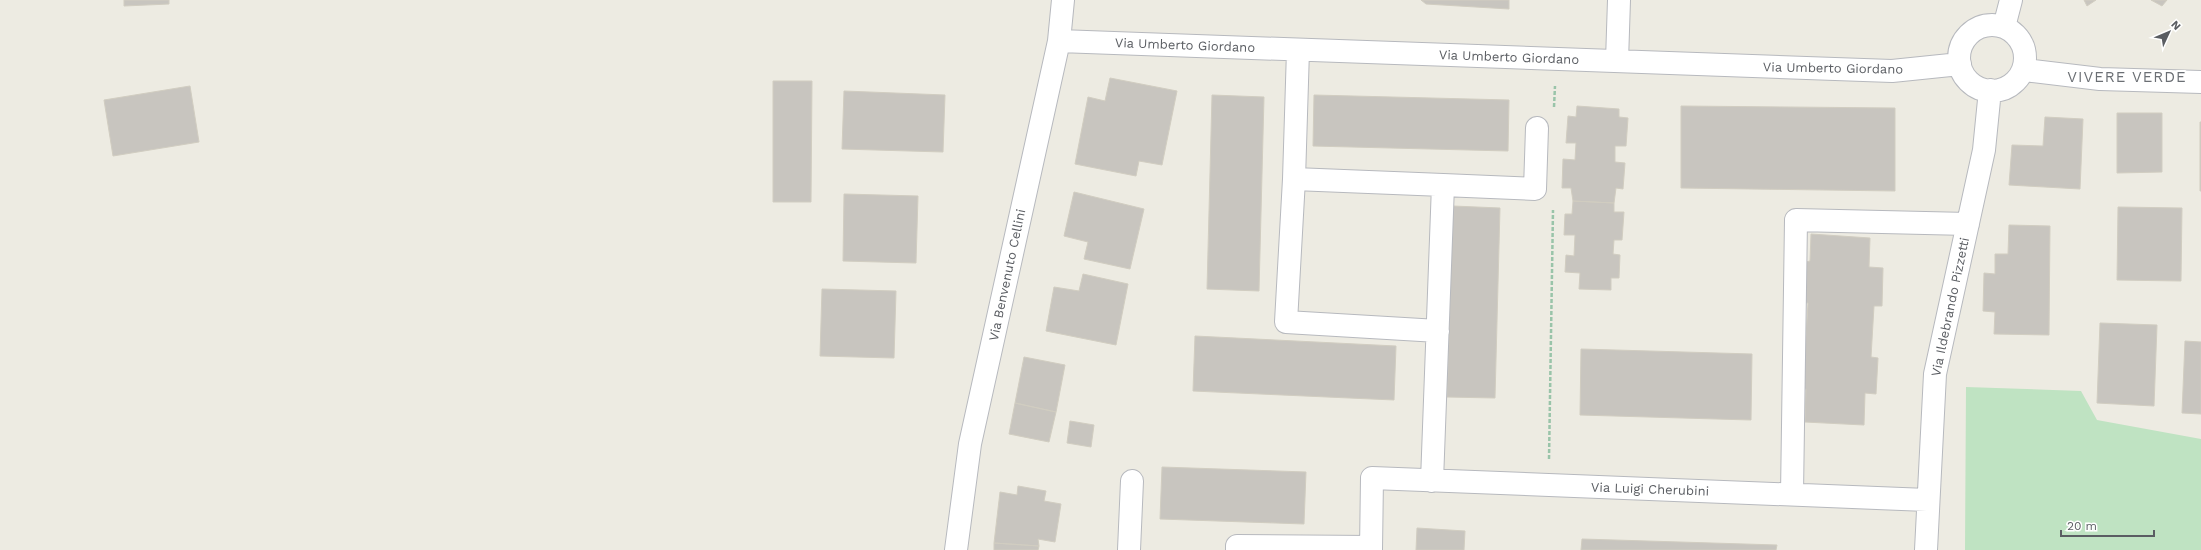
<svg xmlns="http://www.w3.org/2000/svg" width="2201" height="550" font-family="'Work Sans',sans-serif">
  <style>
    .green { fill: #bfe3c2 }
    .building { fill: #c8c5bf; stroke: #d1cdc1 }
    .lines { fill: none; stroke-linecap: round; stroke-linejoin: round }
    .minor-casing { stroke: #b7b9be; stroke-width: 24 }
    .path { stroke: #99c4a9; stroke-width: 2.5; stroke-dasharray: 4 2; stroke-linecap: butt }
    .minor { stroke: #fff; stroke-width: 22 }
    .labels { text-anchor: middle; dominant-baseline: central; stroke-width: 4; stroke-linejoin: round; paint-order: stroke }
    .street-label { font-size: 13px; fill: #5a5d62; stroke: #fff }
    .quarter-label { font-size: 15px; letter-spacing: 1px; fill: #6b6f74; stroke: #fff }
  </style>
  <rect width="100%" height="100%" fill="#edebe2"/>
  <path class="green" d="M1966 387 2081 391 2097 420 2201 439V550H1965Z"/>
  <path class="building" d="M124 0H169V4L124 6Z
    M1421 0H1509V9L1426 4Z
    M2084 0H2096L2087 6Z
    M2151 0H2167L2162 6Z
    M1110 78 1177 91 1162 165 1139 161 1136 176 1075 164 1088 97 1105 101Z
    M773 81H812L811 202H773Z
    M190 86 199 142 113 156 104 100Z
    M844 91 945 95 943 152 842 149Z
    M1212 95 1264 97 1259 291 1207 289Z
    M1314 95 1509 100 1508 151 1313 146Z
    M1577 106 1619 109V117L1628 118 1626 146H1615V162L1625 163 1623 189 1616 188 1614 203 1573 201 1571 188H1562L1563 159 1575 160 1576 143H1566L1568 116 1576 117Z
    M1681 106 1895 108V191L1681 188Z
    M2117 113H2162V172L2117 173Z
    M2045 117 2083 119 2080 189 2009 185 2012 145 2043 146Z
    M2200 122H2201V191H2200Z
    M1074 192 1144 209 1130 269 1084 259 1088 242 1064 236Z
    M844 194 918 196 916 263 843 261Z
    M1573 201 1614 203V212H1624L1622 240H1614L1613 254 1620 255 1619 278H1611V290L1579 289 1580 273 1565 272 1566 255 1574 256 1575 235H1564L1565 214H1572Z
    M1453 206 1500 208 1495 398 1447 397Z
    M2118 207 2182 208 2181 281 2117 280Z
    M2009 225 2050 226 2049 335 1994 334 1995 312 1983 311 1984 273 1995 274V254H2008Z
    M1811 234 1870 238 1869 267 1883 268 1882 306H1874L1871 357 1878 358 1876 394 1865 393 1864 425 1805 422 1806 389H1797L1805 354 1808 303 1798 302 1801 263 1810 261Z
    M1083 274 1128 284 1116 345 1046 331 1054 287 1079 291Z
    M822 289 896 291 894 358 820 356Z
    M2100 323 2157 325 2154 406 2097 403Z
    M1195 336 1396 346 1394 400 1193 391Z
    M2185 341 2201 342V414L2182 413Z
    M1581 349 1752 354 1751 420 1580 415Z
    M1024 357 1065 365 1056 412 1015 403Z
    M1015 403 1056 412 1049 442 1009 434Z
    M1070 421 1094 425 1091 447 1067 443Z
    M1162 467 1306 472 1304 524 1160 519Z
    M1018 486 1046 491 1044 501 1061 504 1055 542 1038 539 1039 546 994 543 1000 492 1017 495Z
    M1417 528 1465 531 1464 550H1416Z
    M1582 539 1777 545 1776 550H1581Z
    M994 543 1039 546 1038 550H994Z"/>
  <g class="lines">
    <g class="minor-casing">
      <path id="minor" d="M1959 58a33 33 0 1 1 66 0a33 33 0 1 1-66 0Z
        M2004 27 2011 0
        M1059 41 1892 71 1960 64
        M1298 50 1294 179 1443 185 1432 481
        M1617 61 1619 0
        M2024 70 2100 79 2201 82
        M1294 179 1286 322 1438 331
        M1443 185 1535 189 1537 128
        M1792 494 1796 220 1968 224
        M956 550 970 444 1059 41 1063 0
        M1129 550 1132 481
        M1237 550V546L1371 547
        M1371 550 1372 478 1927 500
        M1926 550 1935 374 1984 150 1990 90"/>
    </g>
    <path class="path" d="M1554 107 1555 86
      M1549 459 1553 210"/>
    <use href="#minor" class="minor"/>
  </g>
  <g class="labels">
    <g class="street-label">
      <text transform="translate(1185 45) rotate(2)">Via Umberto Giordano</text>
      <text transform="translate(1509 57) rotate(2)">Via Umberto Giordano</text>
      <text transform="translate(1833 68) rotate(1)">Via Umberto Giordano</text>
      <text transform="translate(1007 275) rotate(-78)">Via Benvenuto Cellini</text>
      <text transform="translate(1950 307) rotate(-78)">Via Ildebrando Pizzetti</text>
      <text transform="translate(1650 489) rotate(2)">Via Luigi Cherubini</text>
    </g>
    <g class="quarter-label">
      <text x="2127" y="77">VIVERE VERDE</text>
    </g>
  </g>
  <g transform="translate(2169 32) rotate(46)" stroke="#ffffff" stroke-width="3" paint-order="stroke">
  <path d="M0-3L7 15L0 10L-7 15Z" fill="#5a5d62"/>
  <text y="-6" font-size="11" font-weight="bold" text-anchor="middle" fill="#5a5d62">N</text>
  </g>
  <path d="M2061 530v6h93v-6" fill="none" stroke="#5a5d62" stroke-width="2"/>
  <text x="2067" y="530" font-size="12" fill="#5a5d62" stroke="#ffffff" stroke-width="3" paint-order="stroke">20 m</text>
</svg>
